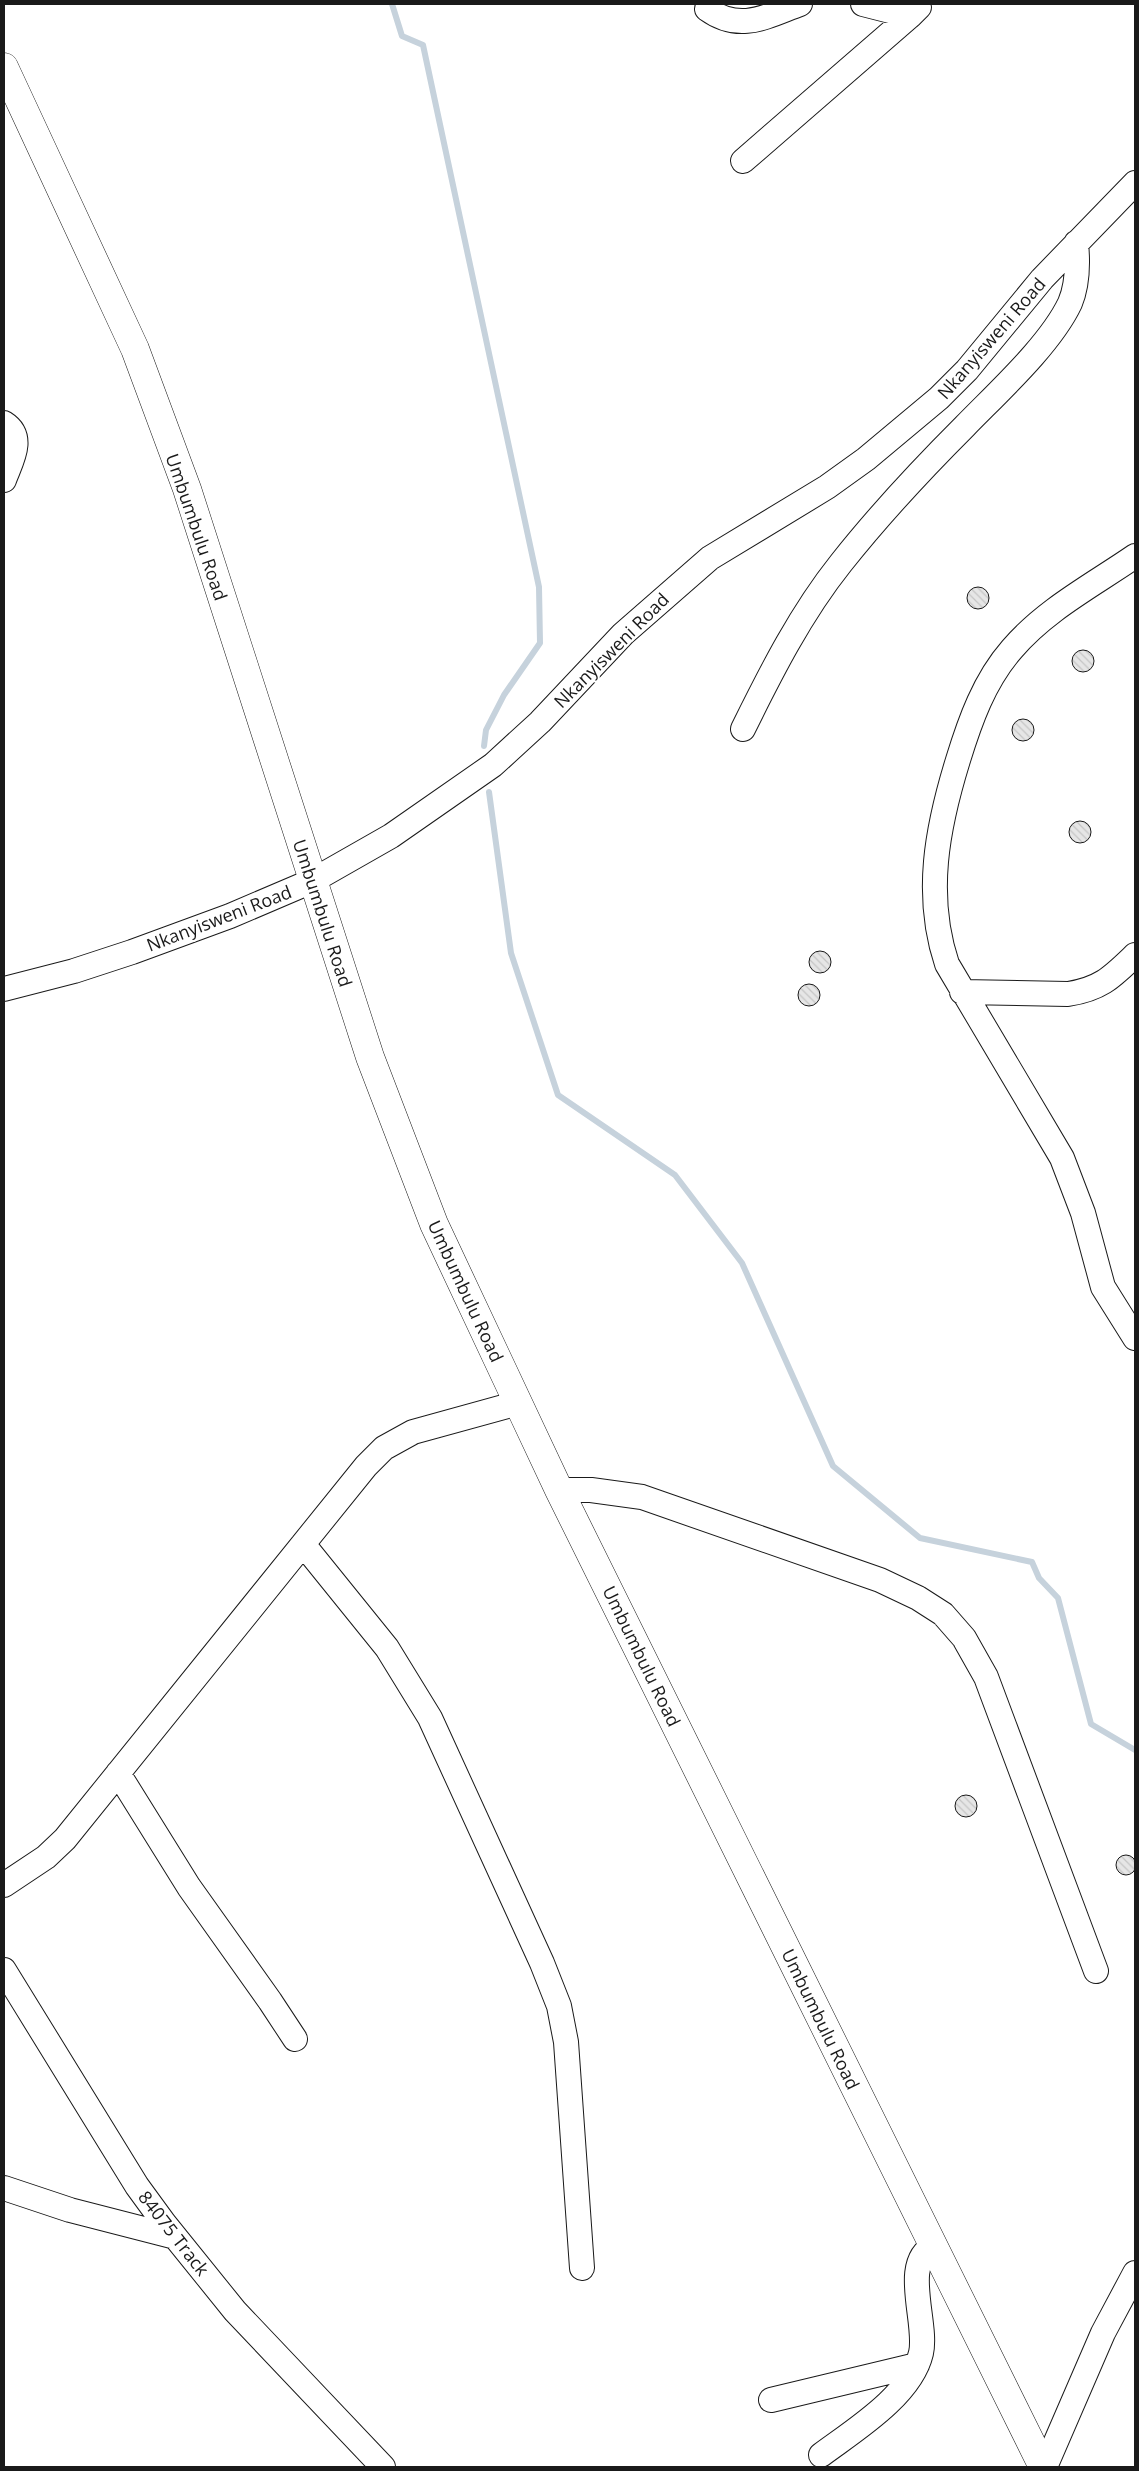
<svg xmlns="http://www.w3.org/2000/svg" width="1139" height="2471" font-family="'Open Sans',sans-serif">
  <style>
    .lines { fill: none; stroke-linecap: round; stroke-linejoin: round }
    .stream { stroke: #c6d2dc; stroke-width: 6 }
    .building { fill: url(#building-back-hatch); stroke: #1a1a1a }
    .minor-casing { stroke: #1a1a1a; stroke-width: 26 }
    .major-casing { stroke: #1a1a1a; stroke-width: 29 }
    .minor { stroke: #fff; stroke-width: 24 }
    .major { stroke: #fff; stroke-width: 28 }
    .labels { text-anchor: middle; dominant-baseline: central; stroke-width: 4; stroke-linejoin: round; paint-order: stroke }
    .street-label { font-size: 18px; fill: #1a1a1a; stroke: #fff }
  </style>
  <defs>
    <pattern id="building-back-hatch" width="6" height="6" patternUnits="userSpaceOnUse" patternTransform="scale(1.25)"><rect width="6" height="6" fill="#e6e6e6"/><path d="M-1 5l2 2M0 0l6 6M5-1l2 2" fill="none" stroke="#c5c5c5"/></pattern>
  </defs>
  <rect width="100%" height="100%" fill="#fff"/>
  <g class="lines">
    <path class="stream" d="M392 4 402 36 423 45 539 587 540 643 504 695 486 730 484 746
      M489 792 511 953 558 1095 675 1175 742 1263 833 1466 920 1538 1032 1562 1039 1578 1058 1598 1091 1724 1135 1750"/>
  </g>
  <path class="building" d="M967 598a11 11 0 1 1 22 0a11 11 0 1 1-22 0Z
    M1072 661a11 11 0 1 1 22 0a11 11 0 1 1-22 0Z
    M1012 730a11 11 0 1 1 22 0a11 11 0 1 1-22 0Z
    M1069 832a11 11 0 1 1 22 0a11 11 0 1 1-22 0Z
    M809 962a11 11 0 1 1 22 0a11 11 0 1 1-22 0Z
    M798 995a11 11 0 1 1 22 0a11 11 0 1 1-22 0Z
    M955 1806a11 11 0 1 1 22 0a11 11 0 1 1-22 0Z
    M1116 1865a10 10 0 1 1 20 0a10 10 0 1 1-20 0Z"/>
  <g class="lines">
    <g class="minor-casing">
      <path id="minor" d="M863 4 910 16 919 7
        M707 9C740 33 767 16 800 4
        M743 161 910 16
        M4 423C26 437 11 461 4 480
        M1135 556C1093 585 1045 610 1012 649 984 681 970 721 958 760 937 828 924 895 947 964L1062 1158 1083 1213 1103 1287 1135 1338
        M743 729C771 672 801 613 841 563 879 515 922 469 965 426 998 392 1050 345 1070 303 1078 284 1078 263 1076 243
        M4 989 74 971 132 952 230 916 312 881 391 836 493 765 540 722 623 634 710 558 827 487 866 459 939 398 967 370 1042 279 1135 183
        M962 992 1068 994C1101 989 1112 977 1135 955
        M559 1490H591L642 1497 880 1580 918 1598 943 1614 964 1638 986 1677 1096 1971
        M303 1544 387 1648 430 1718 542 1963 559 2006 566 2042 582 2268
        M118 1773 189 1887 270 2001 295 2039
        M4 1885 46 1857 65 1839 366 1466 384 1448 413 1432 518 1403
        M4 1970 137 2186 164 2223 235 2311 383 2467
        M4 2188 70 2210 175 2237
        M771 2400 917 2365
        M821 2455C853 2431 911 2396 921 2353 928 2323 900 2262 934 2246
        M1045 2467 1103 2333 1135 2273"/>
    </g>
    <g class="major-casing">
      <path id="major" d="M4 67 135 349 187 489 370 1057 434 1224 559 1490 1043 2467"/>
    </g>
    <use href="#minor" class="minor"/>
    <use href="#major" class="major"/>
  </g>
  <g class="labels">
    <g class="street-label">
      <text transform="translate(991 338) rotate(-49)">Nkanyisweni Road</text>
      <text transform="translate(197 527) rotate(71)">Umbumbulu Road</text>
      <text transform="translate(611 650) rotate(-45)">Nkanyisweni Road</text>
      <text transform="translate(323 913) rotate(72)">Umbumbulu Road</text>
      <text transform="translate(219 918) rotate(-21)">Nkanyisweni Road</text>
      <text transform="translate(466 1291) rotate(65)">Umbumbulu Road</text>
      <text transform="translate(642 1656) rotate(64)">Umbumbulu Road</text>
      <text transform="translate(821 2019) rotate(64)">Umbumbulu Road</text>
      <text transform="translate(174 2233) rotate(52)">84075 Track</text>
    </g>
  </g>
  <rect width="1139" height="2471" fill="none" stroke="#1a1a1a" stroke-width="10"/>
</svg>
